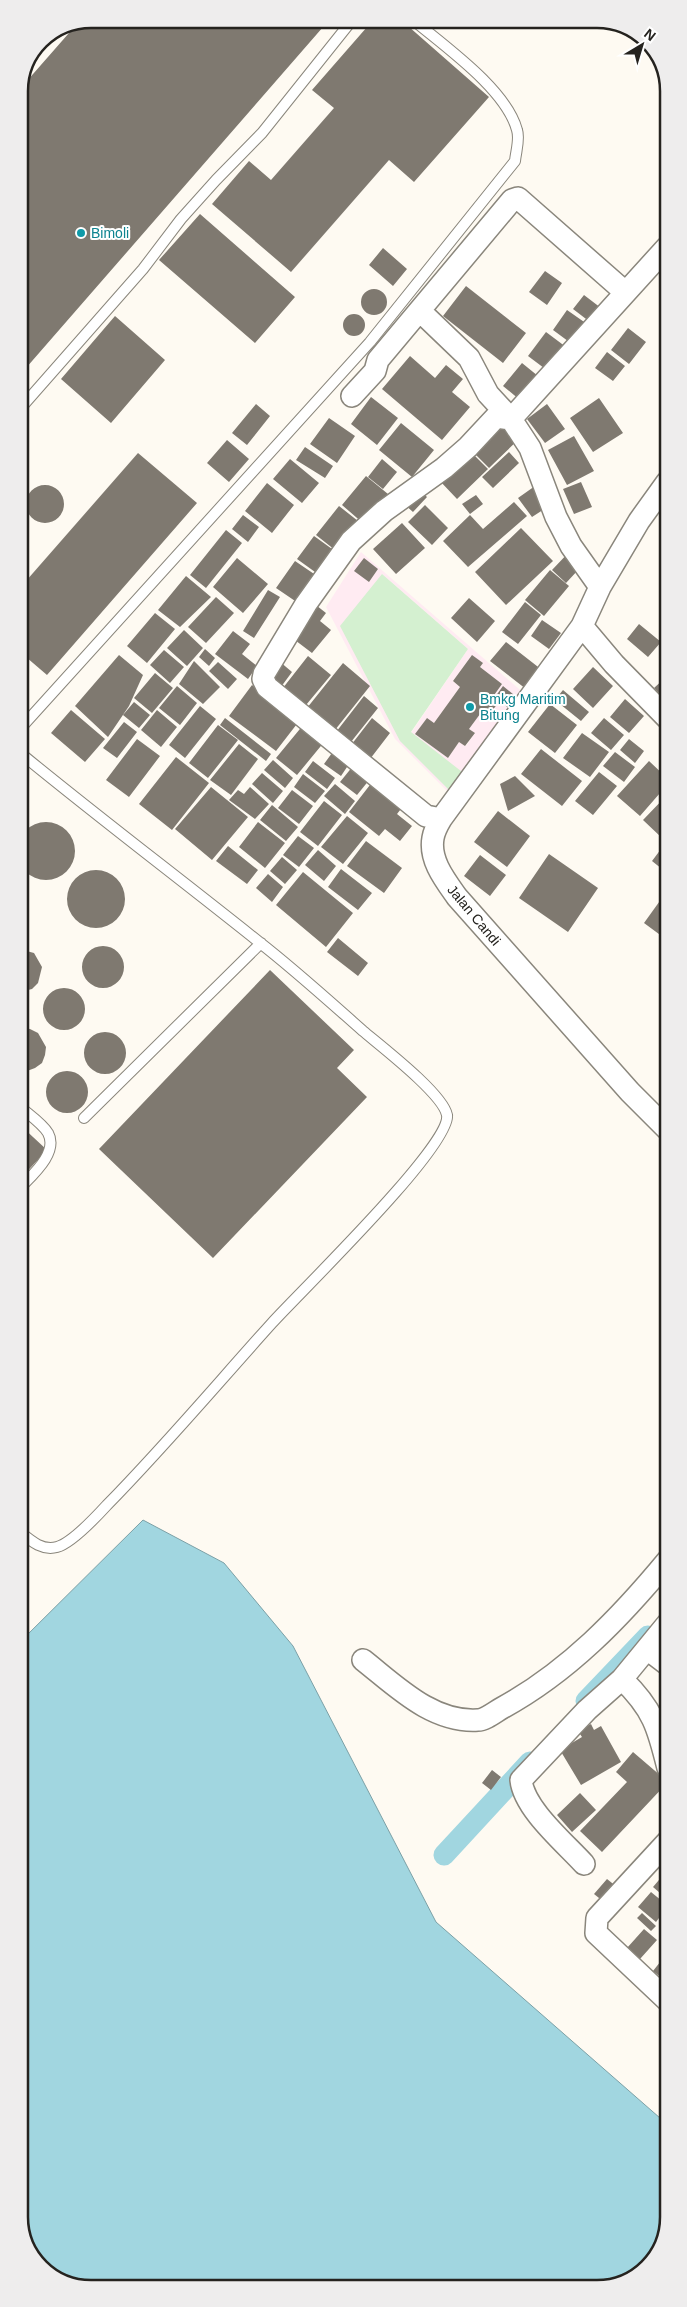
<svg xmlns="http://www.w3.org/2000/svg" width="687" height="2307" font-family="Helvetica,sans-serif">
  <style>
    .commercial { fill: #ffebf2; fill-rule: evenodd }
    .green { fill: #d4f0d0 }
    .water { fill: #a1d6e0; stroke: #7ca0a6 }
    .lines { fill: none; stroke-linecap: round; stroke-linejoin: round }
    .canal { stroke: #a1d6e0; stroke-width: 21 }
    .building { fill: #7f7970 }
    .service-casing { stroke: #8a867c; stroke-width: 12 }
    .minor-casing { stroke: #8a867c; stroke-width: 24 }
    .service { stroke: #fff; stroke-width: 10 }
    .minor { stroke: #fff; stroke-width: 21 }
    .culture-dot { fill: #0f9aa8; stroke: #fff; stroke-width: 2 }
    .labels { text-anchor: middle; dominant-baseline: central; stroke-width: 4; stroke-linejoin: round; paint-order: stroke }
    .culture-label { font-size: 14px; fill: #0d838f; stroke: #fff; text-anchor: start }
    .street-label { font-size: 14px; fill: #25231f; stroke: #fff }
    .rim { fill: none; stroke: #25231f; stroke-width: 2.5 }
  </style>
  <rect width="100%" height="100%" fill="#fefaf2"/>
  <path class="commercial" d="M361 552 526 695 452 796 395 739 326 607ZM364 559 378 569 369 582ZM382 574 468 649 411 733ZM471 656 483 663 480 667 502 684 492 698 498 703 489 715 483 710 469 729 475 733 466 746 459 742 448 758 415 734 427 718 434 723 460 687 453 681ZM503 687 519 699 511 709 495 697Z"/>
  <path class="green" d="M382 574 468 649 411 732 466 775 452 793 400 741 340 626Z"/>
  <path class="water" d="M143 1520 224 1563 293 1646 436 1922 668 2125V2217L651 2264 611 2287 86 2288 43 2270 20 2231V1642Z"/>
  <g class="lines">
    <path class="canal" d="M586 1701 648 1636
      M444 1855 530 1762"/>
  </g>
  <path class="building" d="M91 19H330L19 376V90L76 25Z
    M374 19H400L489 97 414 182 389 160 291 272 212 204 249 161 271 180 334 108 312 90Z
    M200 214 295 297 255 343 159 260Z
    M383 248 407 269 393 286 369 265Z
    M545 271 562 283 547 305 529 292Z
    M466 286 526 333 503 363 443 316Z
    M361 302a13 13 0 1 1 26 0a13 13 0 1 1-26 0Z
    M584 295 601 308 590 322 573 309Z
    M567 310 587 324 572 344 553 330Z
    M343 325a11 11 0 1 1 22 0a11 11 0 1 1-22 0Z
    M115 316 165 360 111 423 61 379Z
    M628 328 646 342 629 364 611 350Z
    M546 332 566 347 548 371 528 356Z
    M607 352 625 366 613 381 595 368Z
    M410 356 435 378 446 365 463 379 452 392 470 407 442 440 382 389Z
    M522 363 538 376 520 400 503 386Z
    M371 397 398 418 377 445 351 424Z
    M599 398 623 433 593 452 570 418Z
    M256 404 270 416 247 445 232 433Z
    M547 404 565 429 545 443 527 419Z
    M329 418 355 436 337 463 310 444Z
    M501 418 520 438 489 468 470 449Z
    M401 423 434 450 412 477 379 450Z
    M574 436 594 471 567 485 548 450Z
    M227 440 249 459 229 482 207 463Z
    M305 447 333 466 325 478 296 460Z
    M469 450 488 469 457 499 439 480Z
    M509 452 519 463 493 488 482 477Z
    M138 453 197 503 47 675 19 651V589Z
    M19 454 26 467 25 474 19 484Z
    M290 459 319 483 302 503 273 479Z
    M382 459 397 472 383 489 368 477Z
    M366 476 388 494 364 524 342 505Z
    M581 482 592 507 574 514 563 489Z
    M267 483 294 505 272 533 245 511Z
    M26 504a19 19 0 1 1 38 0a19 19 0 1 1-38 0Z
    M535 486 549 506 532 517 518 498Z
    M418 488 427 497 413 512 403 503Z
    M476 495 483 504 470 514 462 504Z
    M514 502 527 516 468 567 443 541 470 515 483 529Z
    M425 505 448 528 432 545 408 522Z
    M339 506 358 521 335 550 316 535Z
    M243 515 259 527 248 542 232 529Z
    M402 523 425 548 396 574 373 549Z
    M19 524 27 531 29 538 25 553 19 558Z
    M521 528 553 561 506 605 475 572Z
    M226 530 242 543 206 588 190 575Z
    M314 536 339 554 322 577 297 559Z
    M571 550 579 569 566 583 552 570Z
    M237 558 268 584 243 613 213 587Z
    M364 558 378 569 369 582 354 571Z
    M295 561 320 578 301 605 276 588Z
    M550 570 569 586 544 616 525 600Z
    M186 576 211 597 180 627 158 610Z
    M268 590 280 597 254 638 243 631Z
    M216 597 234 613 206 643 188 627Z
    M469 598 495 621 477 642 451 618Z
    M312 602 326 613 320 621 331 630 312 653 287 634Z
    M525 602 541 615 518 644 502 632Z
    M155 613 175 629 147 663 127 646Z
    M542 620 561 633 549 649 531 636Z
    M639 624 661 642 648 657 627 639Z
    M184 630 203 648 187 666 167 648Z
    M233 631 250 644 242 654 257 666 248 679 215 654Z
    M506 642 542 670 526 689 490 661Z
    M205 649 215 658 209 666 199 657Z
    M164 650 184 667 170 683 150 665Z
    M119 655 143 675 129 706 108 737 75 706Z
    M472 655 483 663 480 667 502 684 492 698 498 703 489 715 483 710 469 729 475 733 465 746 459 742 448 758 415 734 427 718 434 723 460 687 453 681Z
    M308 656 331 675 301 711 279 693Z
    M194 661 220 687 203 704 179 684Z
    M279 661 292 672 278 691 265 681Z
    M218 662 237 679 228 689 209 671Z
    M343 663 370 686 331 735 303 713Z
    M593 667 613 686 593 708 573 689Z
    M155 673 173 688 152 713 134 698Z
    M667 676V702L654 688Z
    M252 685 300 720 276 751 229 716Z
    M177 686 197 703 180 725 159 708Z
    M503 686 519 699 511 710 495 697Z
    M563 690 589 712 581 721 555 700Z
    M364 696 378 708 347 747 333 736Z
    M625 699 644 716 629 733 610 717Z
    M134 702 150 715 139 728 123 715Z
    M550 704 577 725 555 753 528 732Z
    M200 706 216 719 185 758 169 745Z
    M71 710 105 739 85 762 51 733Z
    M157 710 177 727 161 747 141 730Z
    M225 718 271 754 266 761 220 725Z
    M372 718 390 733 367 763 348 749Z
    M604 718 624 735 611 750 591 733Z
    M124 722 137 732 117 758 103 748Z
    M304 724 325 741 297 775 276 758Z
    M218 725 238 740 208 778 189 763Z
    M582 733 609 752 590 777 563 758Z
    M137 739 160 756 129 797 106 780Z
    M629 739 644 751 635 763 620 750Z
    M239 744 258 759 231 795 210 780Z
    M541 749 582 781 562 806 521 774Z
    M615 752 635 767 624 782 603 766Z
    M332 753 349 764 341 776 324 764Z
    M176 757 209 783 172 830 139 804Z
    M273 760 293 778 285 788 264 770Z
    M313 761 335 778 327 789 305 772Z
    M649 761 667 778V785L640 816 617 796Z
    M353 766 370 779 357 795 340 782Z
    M599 772 617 786 593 815 575 801Z
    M262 773 283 791 273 803 252 784Z
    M303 774 325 791 315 803 294 787Z
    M515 776 535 796 508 811 500 784Z
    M373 781 404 805 397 814 412 826 400 841 385 829 379 836 349 812Z
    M335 784 355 801 345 814 324 796Z
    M211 787 248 817 212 860 175 829Z
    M250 787 269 804 255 819 229 800 238 790 244 794Z
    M19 789 27 804 26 816 19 829Z
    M292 790 313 806 299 824 278 808Z
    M667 795V832L662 838 643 820Z
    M324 801 342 815 318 846 300 832Z
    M272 805 298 827 286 841 260 820Z
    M498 811 530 836 507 867 474 842Z
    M347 816 368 833 343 864 321 847Z
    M258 822 285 843 265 868 239 847Z
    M17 851a29 29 0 1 1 58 0a29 29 0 1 1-58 0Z
    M298 836 314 848 299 867 283 855Z
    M667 839V850L662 846Z
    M366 841 402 868 384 893 347 866Z
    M228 846 258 870 247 884 216 861Z
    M661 849 667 854V873L652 861Z
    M318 850 336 866 324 881 305 865Z
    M549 854 598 888 568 932 519 898Z
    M480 855 506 875 490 896 464 876Z
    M282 857 297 870 285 884 270 871Z
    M341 869 372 893 358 910 328 887Z
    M67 899a29 29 0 1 1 58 0a29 29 0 1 1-58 0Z
    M303 872 353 913 326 947 276 905Z
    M268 874 283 887 272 902 256 888Z
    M667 891V940L644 923Z
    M19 892 23 904V915L19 922Z
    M338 938 368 963 358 976 327 952Z
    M82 967a21 21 0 1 1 42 0a21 21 0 1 1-42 0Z
    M19 949 34 953 42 967 38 983 32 989 24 991H19Z
    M270 970 354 1050 337 1068 367 1097 213 1258 99 1149Z
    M43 1009a21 21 0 1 1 42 0a21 21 0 1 1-42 0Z
    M22 1028 30 1029 38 1033 46 1047 45 1055 42 1063 35 1068 27 1071 19 1070V1029Z
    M84 1053a21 21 0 1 1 42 0a21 21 0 1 1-42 0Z
    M46 1092a21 21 0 1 1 42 0a21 21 0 1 1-42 0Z
    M19 1124 47 1150 19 1180Z
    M591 1724 594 1730 601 1726 621 1762 581 1785 560 1750 582 1737 578 1731Z
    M633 1752 668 1782 602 1852 580 1831 627 1782 616 1772Z
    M492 1770 501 1777 491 1790 482 1783Z
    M580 1793 596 1810 572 1832 557 1815Z
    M664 1874 668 1877 667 1899 653 1887Z
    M607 1879 617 1887 604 1902 594 1894Z
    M651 1892 668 1906 656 1922 638 1907Z
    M642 1913 656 1926 651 1931 637 1918Z
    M644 1929 657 1940 640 1959 627 1948Z
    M668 1952V1983L653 1971Z"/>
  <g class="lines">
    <g class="service-casing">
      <path id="service" d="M19 410 143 269 181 219 216 180 262 133 353 19
        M19 730 370 342 515 161C516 151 520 139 517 130 506 89 444 46 412 19
        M19 752C98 817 179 878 259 942 295 970 329 1001 363 1031 382 1047 443 1094 447 1115 452 1145 299 1293 272 1323 217 1384 164 1447 107 1505 96 1517 72 1543 57 1547 42 1551 31 1541 20 1532
        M19 1106C28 1114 42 1123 48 1133 59 1153 31 1176 19 1189
        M84 1118 261 943"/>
    </g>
    <g class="minor-casing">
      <path id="minor" d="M420 311 469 358 488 394 511 419 530 448 556 517 571 546 600 587
        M352 396 375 371 378 360 512 200 518 198 625 292
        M667 482 639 521 600 587 582 626 441 819C438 824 434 832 433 838 429 860 445 880 457 897L630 1092 668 1130
        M582 626 614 664 667 718
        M441 819 426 816 267 687 263 679 264 674 306 604 351 541 384 511 444 468 468 447 496 417 511 419 667 247
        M668 1623 622 1679C653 1709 658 1727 668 1768
        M647 1649 668 1665
        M363 1660C396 1686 432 1723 478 1720 485 1720 495 1712 502 1708 568 1672 620 1618 668 1560
        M668 1841 597 1918 596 1933 668 2001
        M584 1864C565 1843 524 1809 521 1780L587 1710 622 1679"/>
    </g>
    <use href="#service" class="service"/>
    <use href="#minor" class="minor"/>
  </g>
  <g class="culture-dot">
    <circle cx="81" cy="233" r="5"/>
    <circle cx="470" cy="707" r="5"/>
  </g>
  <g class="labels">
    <g class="culture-label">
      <text x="91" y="233">Bimoli</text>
      <text x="480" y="699">Bmkg Maritim<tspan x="480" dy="16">Bitung</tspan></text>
    </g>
    <g class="street-label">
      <text transform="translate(474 915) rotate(50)">Jalan Candi</text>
    </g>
  </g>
  <path d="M0 0H687V2307H0ZM91 28H597A63 63 0 0 1 660 91V2217A63 63 0 0 1 597 2280H91A63 63 0 0 1 28 2217V91A63 63 0 0 1 91 28Z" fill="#eeeded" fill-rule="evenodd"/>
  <path class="rim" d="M91 28H597A63 63 0 0 1 660 91V2217A63 63 0 0 1 597 2280H91A63 63 0 0 1 28 2217V91A63 63 0 0 1 91 28Z"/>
  <g transform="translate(642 45) rotate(38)" stroke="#ffffff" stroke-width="4" paint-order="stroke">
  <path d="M0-4L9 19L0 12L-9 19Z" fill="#25231f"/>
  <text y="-8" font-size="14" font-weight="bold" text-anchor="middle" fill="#25231f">N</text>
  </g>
</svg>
